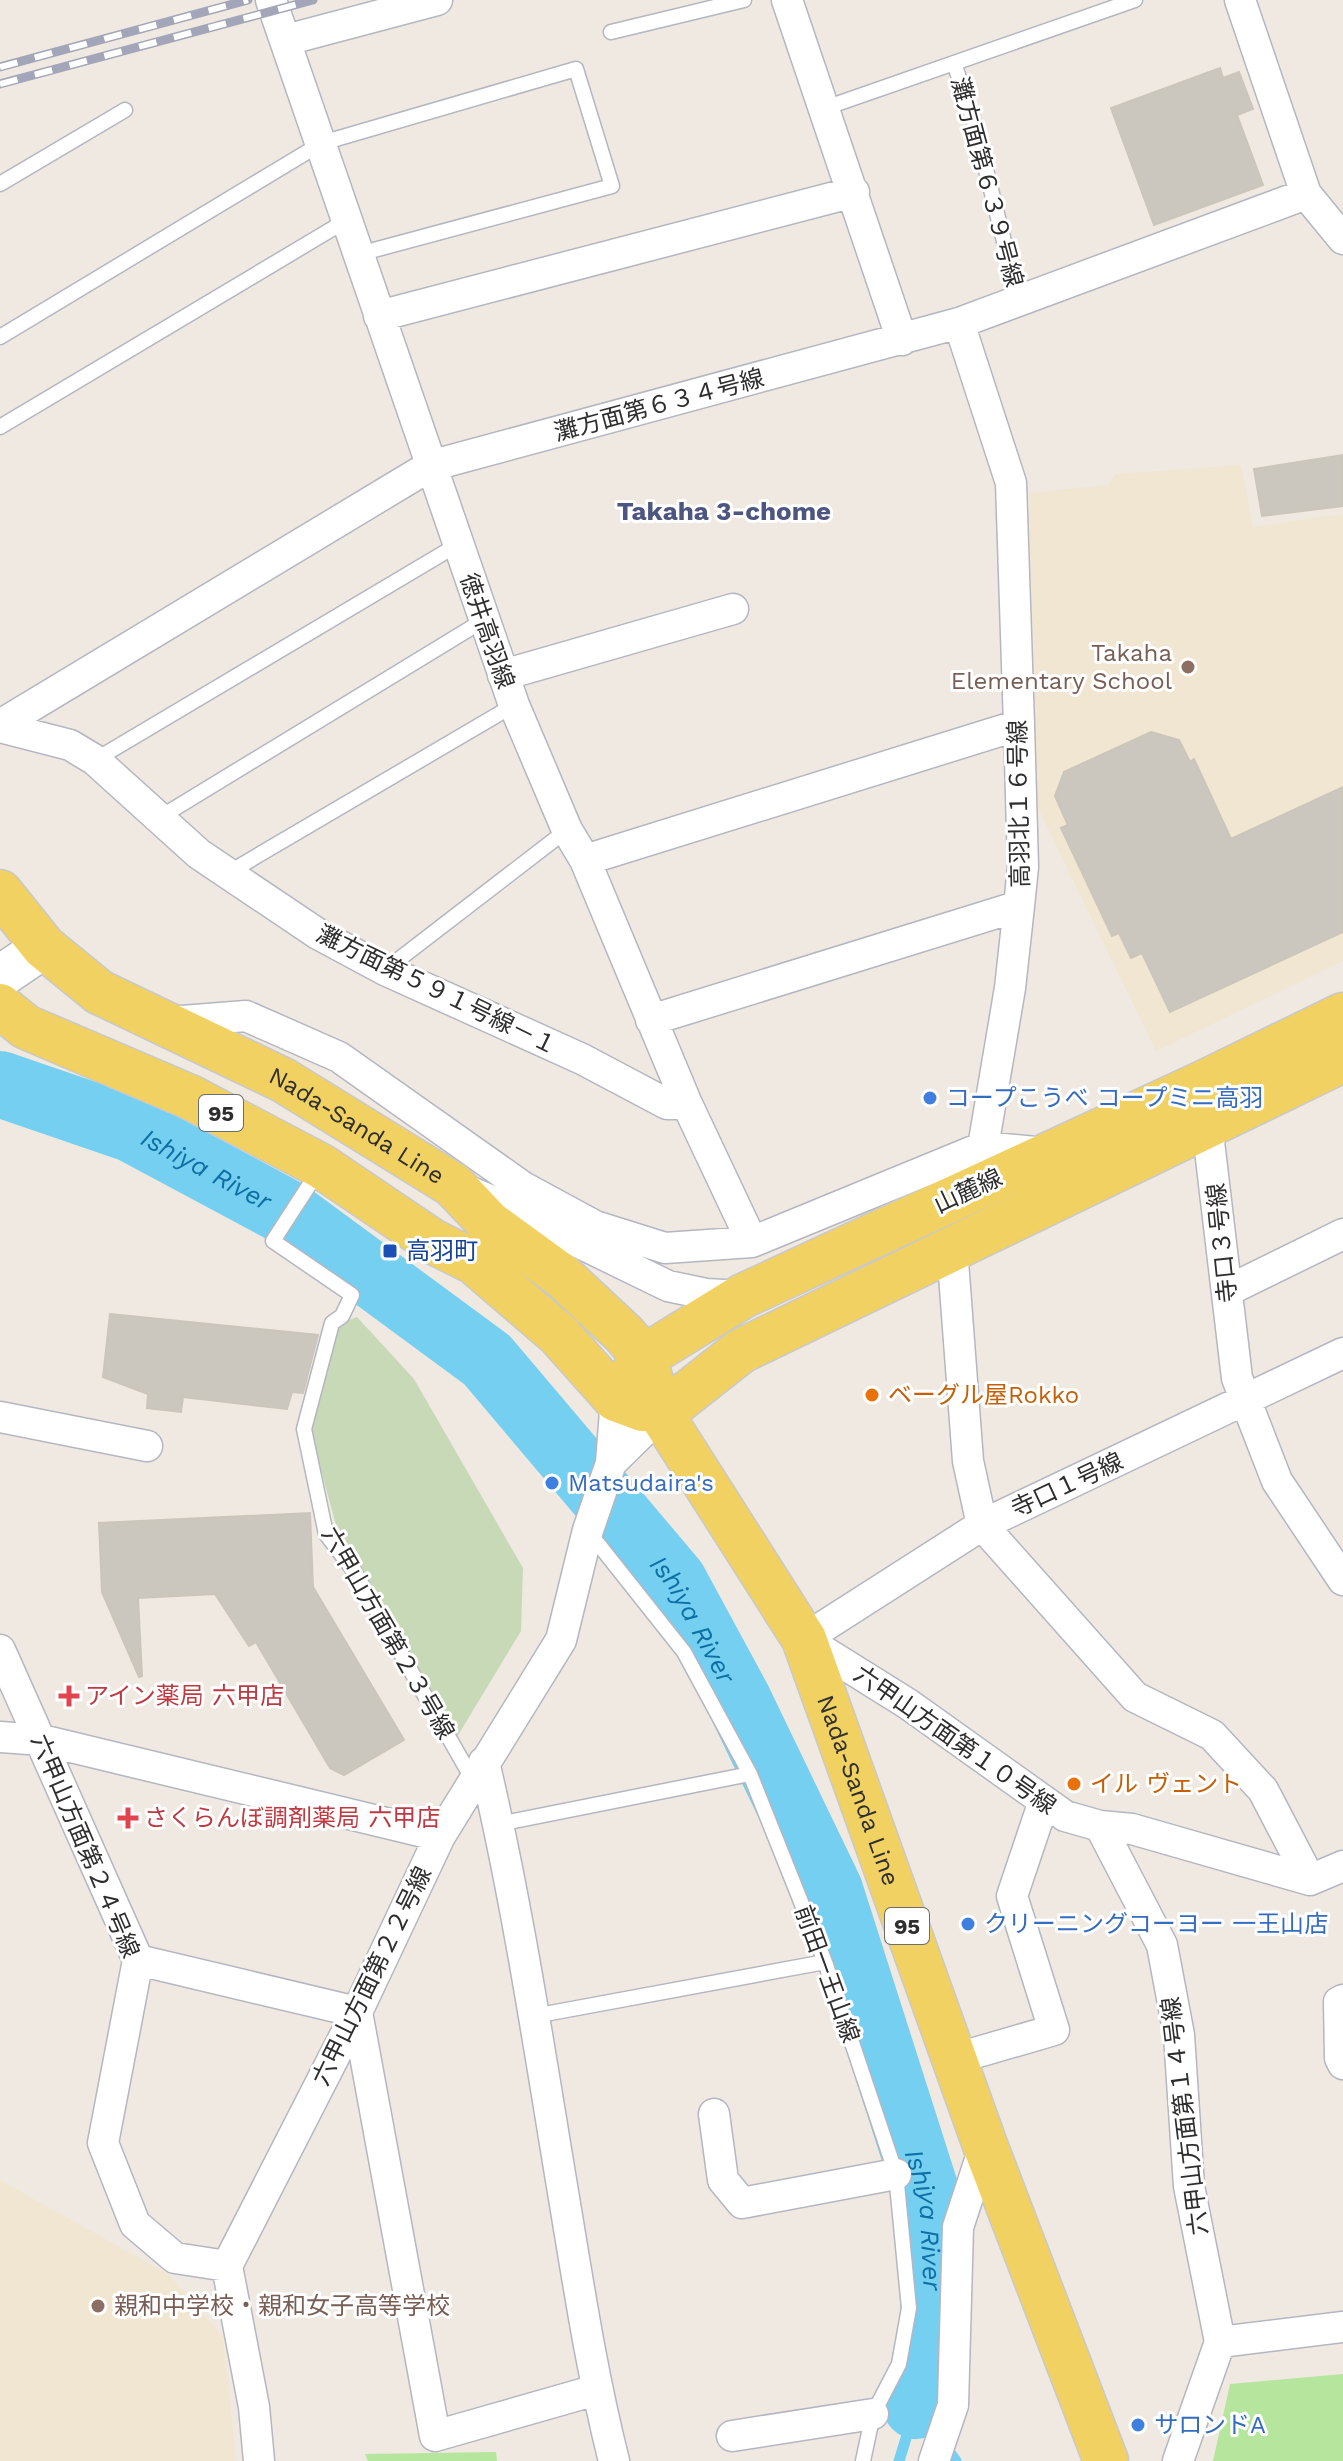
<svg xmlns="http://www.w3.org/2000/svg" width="1343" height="2461" font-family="'Work Sans','Noto Sans JP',sans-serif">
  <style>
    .education { fill: #f0e6d1 }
    .green { fill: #b6e59e }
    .cemetery { fill: #c8d9b8 }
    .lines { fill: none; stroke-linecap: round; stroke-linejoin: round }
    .stream { stroke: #75cff0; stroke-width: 11 }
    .river { stroke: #75cff0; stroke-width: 66 }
    .building { fill: #cbc7bf; stroke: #cbc5ba; stroke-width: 2 }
    .lane-casing { stroke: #b4b7c1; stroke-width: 17 }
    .street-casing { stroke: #b4b7c1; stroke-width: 33 }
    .secondary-casing { stroke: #b4b7c1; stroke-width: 45 }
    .primary-casing { stroke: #c9c9c9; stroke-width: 47 }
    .lane { stroke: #fff; stroke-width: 14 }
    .street { stroke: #fff; stroke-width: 30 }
    .secondary { stroke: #fff; stroke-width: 42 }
    .primary { stroke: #f2d163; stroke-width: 44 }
    .rail-casing { stroke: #a3a6b8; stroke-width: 9 }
    .rail { stroke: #fff; stroke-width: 6; stroke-dasharray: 18; stroke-linecap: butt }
    .education-dot { fill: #8d6e63; stroke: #fff; stroke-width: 3 }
    .shop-dot { fill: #3f7fe0; stroke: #fff; stroke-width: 3 }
    .transit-dot { fill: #1a4fb4; stroke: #fff; stroke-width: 3 }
    .food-dot { fill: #e8710a; stroke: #fff; stroke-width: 3 }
    .health-dot { fill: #e0444e; stroke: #fff; stroke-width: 3 }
    .labels { text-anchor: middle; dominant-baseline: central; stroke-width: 6; stroke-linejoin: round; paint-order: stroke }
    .shield { fill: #fff; stroke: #6d6d6d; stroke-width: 2 }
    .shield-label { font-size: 22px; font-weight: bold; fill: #2e2e2e }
    .street-label { font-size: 24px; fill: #2e2e2e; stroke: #fff }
    .education-label { font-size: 24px; fill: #785e54; stroke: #fff; text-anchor: end }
    .shop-label { font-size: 24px; fill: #366cbe; stroke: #fff; text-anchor: start }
    .transit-label { font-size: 24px; fill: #164399; stroke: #fff; text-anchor: start }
    .food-label { font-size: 24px; fill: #c56008; stroke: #fff; text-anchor: start }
    .health-label { font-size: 24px; fill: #be3a42; stroke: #fff; text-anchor: start }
    .neighbourhood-label { font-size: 26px; font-weight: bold; fill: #4d5680; stroke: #fff }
    .water-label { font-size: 26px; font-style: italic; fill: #0d6fa3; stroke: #fff }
  </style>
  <rect width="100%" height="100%" fill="#efe9e1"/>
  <path class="education" d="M1241 465 1253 527 1343 514V961L1156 1051 1037 806 1029 493 1109 485 1115 474Z
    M0 2180 169 2275 223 2337 236 2461H0Z"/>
  <path class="green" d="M1343 2374V2461H1213L1230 2384Z
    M496 2452 497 2461H368L365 2454Z"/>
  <path class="cemetery" d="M357 1317 414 1379 523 1568 521 1631 457 1737 339 1536 309 1426 333 1326Z"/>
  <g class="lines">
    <path class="stream" d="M916 2406 956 2461
      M899 2461 916 2406"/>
    <path class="river" id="s1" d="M0 1084 131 1129 286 1212 487 1360 674 1581 739 1701 830 1890 928 2197 934 2314 916 2406"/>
  </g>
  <path class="building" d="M1220 68 1223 78 1239 72 1253 109 1237 115 1263 185 1154 225 1111 108Z
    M1343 455V506L1262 516 1254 469Z
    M1151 732 1179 740 1190 762 1194 759 1231 839 1343 787V932L1170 1012 1142 953 1131 958 1119 933 1112 936 1061 828 1068 825 1055 796 1064 772Z
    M110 1314 318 1335 303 1393 292 1392 287 1409 183 1397 181 1412 147 1408 148 1394 103 1377Z
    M310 1513 313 1587 404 1740 344 1775 330 1768 256 1642 249 1646 215 1594 138 1598 142 1676 139 1677 102 1592 99 1523Z"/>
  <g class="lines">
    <g class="lane-casing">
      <path id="lane" d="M611 32 744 0
        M954 63 974 122 1019 301
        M825 108 1135 0
        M0 184 125 110
        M0 337 322 143 576 69 612 186 359 254
        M0 427 347 220
        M95 760 457 545
        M159 818 484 620
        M228 873 514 705
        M385 970 567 830
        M319 1170 273 1241 352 1295 342 1316 332 1323 304 1429 326 1534 354 1571 473 1780
        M588 1531 684 1652 750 1774 825 1962 896 2174 909 2308 899 2364 873 2414 863 2461
        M499 1824 750 1774
        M534 2016 825 1962"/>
    </g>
    <g class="street-casing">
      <path id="street" d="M271 0 514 705 567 830 585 860 687 1104 752 1242
        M787 0 902 340
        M1240 0 1306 194 1343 239
        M286 40 437 0
        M379 316 854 192
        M959 323 1011 483 1019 725 1023 867 1019 906 1010 988 983 1147
        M503 675 733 609
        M0 725 430 466 959 323 1306 194
        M0 727 70 745 95 760 199 854 318 934 385 970 582 1059 667 1104H687
        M585 860 1019 725
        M651 1020 1019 906
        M169 1022 246 1016 339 1057 523 1187 595 1226 665 1248 752 1242 983 1147 1046 1153
        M1205 1108 1237 1378 1277 1481 1343 1580
        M466 1190 502 1205 668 1286 706 1294 743 1296
        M952 1248 968 1461 982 1525 1135 1697 1212 1735 1263 1790 1310 1880
        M1227 1291 1343 1234
        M1343 1353 982 1525 804 1639 908 1704 1065 1816 1100 1826 1132 1829 1310 1880 1343 1866
        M0 1417 147 1446
        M611 1463 661 1414
        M0 1650 138 1960 103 2143 135 2224 175 2258 227 2266
        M0 1737 42 1740 440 1836
        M484 1762C519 1910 541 2061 566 2210 580 2295 593 2378 614 2461
        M1100 1826 1162 1945 1179 2035 1189 2186 1220 2342 1178 2461
        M138 1960 357 2012 435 2436 596 2390
        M1343 2000 1339 2002 1340 2058 1343 2064
        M954 2059 1054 2030 1012 1896 1044 1801
        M714 2114 723 2180 742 2203 896 2174
        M1220 2342 1343 2327
        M732 2436 873 2414
        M259 2461 254 2407 227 2266 357 2012 440 1836 561 1640 588 1530 611 1463 616 1399
        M934 2461 953 2405 958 2227 985 2145"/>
    </g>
    <g class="secondary-casing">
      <path id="secondary" d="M0 977 44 947"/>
    </g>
    <g class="primary-casing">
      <g id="primary">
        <path id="s2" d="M0 892 44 947 99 992 283 1080 453 1185 489 1223 562 1276 624 1334 644 1357 661 1414 804 1639 985 2145 1106 2461"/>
        <path d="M0 1006 26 1027 190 1097 321 1166 432 1241 474 1262 559 1335 616 1399 643 1409"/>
        <path d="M616 1399 644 1357 743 1296 1201 1084 1343 1015"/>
        <path d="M661 1414 741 1351 1343 1060"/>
      </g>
    </g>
    <use href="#lane" class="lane"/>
    <use href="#street" class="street"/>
    <use href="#secondary" class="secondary"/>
    <use href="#primary" class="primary"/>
    <g class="rail-casing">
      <path id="rail" d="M0 67 248 0
        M0 84 313 0"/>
    </g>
    <use href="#rail" class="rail"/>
  </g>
  <g class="education-dot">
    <circle cx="1188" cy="667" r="8"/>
    <circle cx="98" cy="2306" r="8"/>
  </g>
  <g class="shop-dot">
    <circle cx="930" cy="1098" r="8"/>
    <circle cx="552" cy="1483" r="8"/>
    <circle cx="968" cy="1924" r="8"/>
    <circle cx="1138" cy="2425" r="8"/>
  </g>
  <rect class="transit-dot" x="382" y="1243" width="16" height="16" rx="4"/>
  <g class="food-dot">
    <circle cx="872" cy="1395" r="8"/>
    <circle cx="1074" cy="1784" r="8"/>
  </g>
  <g class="health-dot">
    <path d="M65 1684h8v8h8v8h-8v8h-8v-8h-8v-8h8z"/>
    <path d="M124 1806h8v8h8v8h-8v8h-8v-8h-8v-8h8z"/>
  </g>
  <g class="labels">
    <g class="shield">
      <rect x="199" y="1095" width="44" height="36" rx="6"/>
      <rect x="885" y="1908" width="44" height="36" rx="6"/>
    </g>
    <g class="shield-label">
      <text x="221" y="1113">95</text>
      <text x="907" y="1926">95</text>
    </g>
    <g class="street-label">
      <text transform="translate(987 182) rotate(75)">灘方面第６３９号線</text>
      <text transform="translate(659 405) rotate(-15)">灘方面第６３４号線</text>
      <text transform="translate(487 631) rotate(71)">徳井高羽線</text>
      <text transform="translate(1019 804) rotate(-91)">高羽北１６号線</text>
      <text transform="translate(437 990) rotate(26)">灘方面第５９１号線－１</text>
      <text stroke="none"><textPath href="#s2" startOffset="432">Nada-Sanda Line</textPath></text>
      <text transform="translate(968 1191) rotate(-25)">山麓線</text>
      <text transform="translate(1222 1243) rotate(-96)">寺口３号線</text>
      <text transform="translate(1067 1485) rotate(-25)">寺口１号線</text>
      <text transform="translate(388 1633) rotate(60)">六甲山方面第２３号線</text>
      <text transform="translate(955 1740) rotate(35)">六甲山方面第１０号線</text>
      <text stroke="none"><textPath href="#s2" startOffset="1290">Nada-Sanda Line</textPath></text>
      <text transform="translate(85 1846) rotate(67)">六甲山方面第２４号線</text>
      <text transform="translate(827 1974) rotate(70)">前田一王山線</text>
      <text transform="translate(372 1976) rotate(-64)">六甲山方面第２２号線</text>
      <text transform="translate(1185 2116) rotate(-97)">六甲山方面第１４号線</text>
    </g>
    <g class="education-label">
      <text x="1172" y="653">Takaha<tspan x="1172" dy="28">Elementary School</tspan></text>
      <text x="114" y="2306" text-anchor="start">親和中学校・親和女子高等学校</text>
    </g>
    <g class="shop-label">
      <text x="946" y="1098">コープこうべ コープミニ高羽</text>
      <text x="568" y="1483">Matsudaira's</text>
      <text x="984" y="1924">クリーニングコーヨー 一王山店</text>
      <text x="1154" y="2425">サロンドA</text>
    </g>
    <g class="transit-label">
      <text x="406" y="1251">高羽町</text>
    </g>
    <g class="food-label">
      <text x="888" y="1395">ベーグル屋Rokko</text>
      <text x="1090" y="1784">イル ヴェント</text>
    </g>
    <g class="health-label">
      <text x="85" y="1696">アイン薬局 六甲店</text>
      <text x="144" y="1818">さくらんぼ調剤薬局 六甲店</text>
    </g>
    <g class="neighbourhood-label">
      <text x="724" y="511">Takaha 3-chome</text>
    </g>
    <g class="water-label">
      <text stroke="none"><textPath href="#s1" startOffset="224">Ishiya River</textPath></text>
      <text stroke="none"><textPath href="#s1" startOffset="896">Ishiya River</textPath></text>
      <text stroke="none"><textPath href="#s1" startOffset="1544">Ishiya River</textPath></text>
    </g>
  </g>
</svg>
